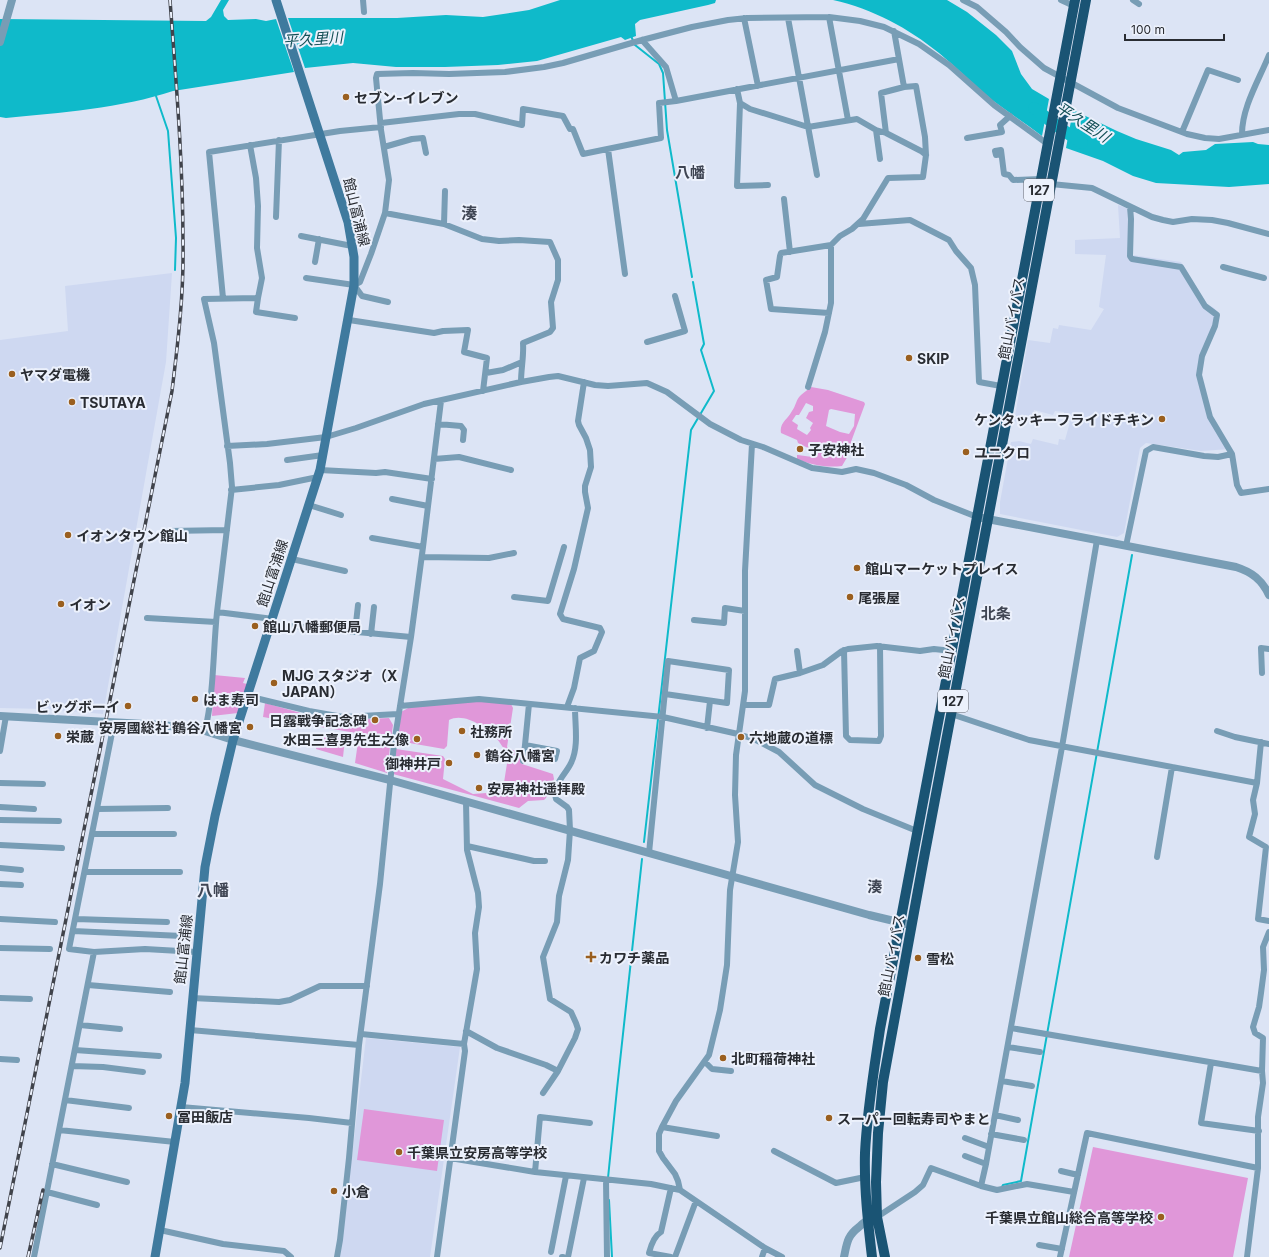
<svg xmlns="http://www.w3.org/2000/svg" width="1269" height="1257" font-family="Inter,'Noto Sans JP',sans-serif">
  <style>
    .built { fill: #ced8f1 }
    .green { fill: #e097d9; fill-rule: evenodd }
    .water { fill: #0fbaca }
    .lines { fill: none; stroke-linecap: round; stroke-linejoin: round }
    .stream { stroke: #0fbaca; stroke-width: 2 }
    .river { stroke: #0fbaca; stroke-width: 12 }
    .minor { stroke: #789db5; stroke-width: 6 }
    .tertiary { stroke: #789db5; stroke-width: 8 }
    .secondary { stroke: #3f7a9e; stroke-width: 9 }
    .trunk { stroke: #1a5474; stroke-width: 10 }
    .rail-casing { stroke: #40434b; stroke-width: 3.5 }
    .rail { stroke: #ecf1fc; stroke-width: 2; stroke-dasharray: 6; stroke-linecap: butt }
    .poi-dot { fill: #9a5f1f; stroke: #ecf1fc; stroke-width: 1.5 }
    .labels { text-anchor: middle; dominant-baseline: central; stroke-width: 4; stroke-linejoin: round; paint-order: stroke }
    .shield { fill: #ecf1fc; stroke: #64676f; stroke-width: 1 }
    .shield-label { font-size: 13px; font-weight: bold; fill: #292c32 }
    .poi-label { font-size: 14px; font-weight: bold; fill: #292c32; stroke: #ecf1fc; text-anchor: start }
    .street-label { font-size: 14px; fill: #292c32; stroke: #ecf1fc }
    .water-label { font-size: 15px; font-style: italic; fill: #135057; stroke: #ecf1fc }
    .neighbourhood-label { font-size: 15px; font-weight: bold; fill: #3f4553; stroke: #ecf1fc }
    .quarter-label { font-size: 16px; font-weight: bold; fill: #3f4553; stroke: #ecf1fc }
  </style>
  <rect width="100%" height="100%" fill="#dce4f5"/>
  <path class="built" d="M1118 205 1133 210 1132 255 1181 262 1207 304 1214 308 1218 312 1202 351 1200 375 1211 416 1230 449 1201 451 1146 443 1140 448 1124 533 1117 537 1000 514V502L1011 442 1019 441 1031 444 1033 439 1058 445 1059 439 1065 440 1070 422 1064 421V412L1055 411 1053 415 1034 410 1032 419 1014 422 1028 340 1050 343 1053 328 1058 329 1059 325 1091 330 1104 309 1099 307 1106 255 1075 254V240L1120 238Z
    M172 273 166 362 103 714 47 709 0 708V340L68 331 65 286Z
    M366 1038 460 1047 430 1257H340Z"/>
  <path class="green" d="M811 387 828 390 864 402 865 404 851 442 849 454 842 466C826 468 812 465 797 459V455H798L812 457 814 451 798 443 797 440 781 433C779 423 788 419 792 411 796 406 796 399 801 395 804 392 808 390 811 387ZM806 403 813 406V411L809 412 806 418 813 423 810 428 811 430 807 435 797 429 798 425 792 421 796 415H799ZM831 409 855 414 854 426 849 434 840 432 826 426 829 410Z
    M214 675 245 678 243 683 247 684 238 713 212 716Z
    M479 701 511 704 513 708 507 747 509 749 522 752 520 762 522 764 553 774 554 779 546 798 544 800 528 801 519 808 393 774 396 749 443 756 445 759 443 779 473 794 500 792 503 789 508 757 507 753C503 748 500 742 496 738 486 727 464 712 449 720L447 746 444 749 398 741 401 712 410 707Z
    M265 703 308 715 342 720 389 718 393 725 391 739 263 717Z
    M319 734 345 739 343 757 316 749Z
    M358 742 390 747 387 773 355 763Z
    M364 1109 444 1120 437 1171 357 1160Z
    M1093 1147 1248 1178 1233 1257H1069Z"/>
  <path class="water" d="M221 0H229L223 10 224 16 228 20 256 19 266 21 276 19 294 72 173 91C122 108 59 113 6 118L0 117V19L206 21 211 17Z
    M560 0H716L715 3 708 5 640 20 635 24 636 36 625 40 621 37 537 61 498 65 445 67H396L353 63 305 68 288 18H397L446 15 483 17 529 10Z
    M833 0H947L967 12 996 35 1012 51 1021 74 1032 89 1049 99 1042 136C1026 124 1008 112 992 100 974 85 957 68 939 53 908 28 873 9 833 0Z
    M1073 110 1117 131 1136 139 1171 150 1179 155 1183 152 1206 150 1215 144 1253 142 1258 144 1269 145V184L1229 187 1156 183 1133 176 1103 161 1066 148Z"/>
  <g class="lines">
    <path class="stream" d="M631 36 635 45 659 64 663 73 667 130 692 277
      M156 96 168 131 176 238 175 270
      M644 842 691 430 714 391 701 350 704 344 693 282
      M608 1178 617 1089 642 859
      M1002 1187 1003 1185 1021 1181 1132 555
      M609 1200 612 1257"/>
    <path class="river" d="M1034 108 1057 126 1082 143"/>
    <path class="minor" d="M363 0 364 12
      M963 0 977 7 1006 32 1020 47 1044 68 1118 108 1187 134 1205 138 1219 139 1269 130
      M1061 0 1074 6
      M1133 0 1139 4
      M829 17 848 120
      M744 18 758 86
      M788 18 817 175
      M894 31 904 87
      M642 40 666 67 676 101
      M737 89 740 103 750 109 808 127 857 119 876 130 886 133 921 151 926 155
      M740 103 737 186 768 185
      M381 123 459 114H475L522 125 523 109 563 116 570 129H573L583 154 661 138 659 103 676 101 899 59
      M876 130 880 159
      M1182 132 1208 70 1238 80
      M1242 134C1242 107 1259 80 1269 55
      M967 138 1002 132 1000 125 1010 116
      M250 145 256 178 258 206 257 248 262 278 258 298
      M384 147 412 139 423 138 426 153
      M608 149 625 274
      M1001 154 996 155 995 151 1001 150 1004 174 1009 175 1013 180 1041 179
      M1051 184 1092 188 1152 217 1163 220 1173 222 1192 219 1212 220 1228 223 1269 234
      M784 199 790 252
      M1130 207 1131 219 1130 256 1132 259 1181 267 1205 306 1217 315 1215 326 1202 356 1199 375 1210 417 1232 454 1237 485 1241 493 1269 489
      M385 213 444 224 482 239 499 241 519 240 550 242 558 260V280L551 302 553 328 550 332 523 343C524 356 521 369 521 382
      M276 217 279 140
      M444 224 445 191
      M859 224 910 220 949 240 956 251 971 268 975 285 979 382 1001 386
      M301 236 352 246
      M315 262 319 239
      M1223 267 1264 278
      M306 278 354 285 360 282 371 254 385 213 389 180 381 130 376 78 377 74 413 73 449 74 505 72 544 67 563 63 642 40 692 27 728 20 747 18 829 17 860 21 884 27 919 44 949 65 994 105 1049 145
      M354 285 362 296 388 302
      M223 298 209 152 340 131 381 127
      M829 313 771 309 766 280 777 277 780 256 781 253 831 245 840 236 852 229 863 219 888 178 923 177 926 155 925 137 916 86 904 87 881 93 886 133
      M349 320 434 333 443 331 468 330 464 352 487 358 483 391
      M647 342 685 331 675 296
      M486 373 503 370 522 362
      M808 387 825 332 831 303V245
      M438 424 461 426 464 430 463 440
      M227 446 267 444 326 437 356 428 424 404 521 382 549 377 558 376 595 385 608 386 647 383 667 392 710 424 741 440 763 447 812 468 842 472 856 469 874 473 906 485 934 500 977 517
      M434 459 459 457 511 470
      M287 460 323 455
      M320 470 376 473 385 472 432 479
      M231 490 279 485 318 477
      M392 499 428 506
      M309 505 341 515
      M169 531 227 530
      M372 538 423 547
      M1126 546 1146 451 1153 447 1204 456 1218 457 1232 454
      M422 557 489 558 514 553
      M292 559 345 571
      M514 597 548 601 564 547
      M217 612 232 487 230 463 214 343 204 299 258 298 256 312 295 318
      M147 618 216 622
      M694 620 724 623 725 608 745 611
      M271 624 411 637
      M355 632 358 605
      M371 634 374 607
      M844 650 846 736 850 740 879 741 881 736 880 646
      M797 651 800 673
      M1262 673 1261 648 1269 649
      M247 696 309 711 343 717 398 714
      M743 705H769L775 679 800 673 823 665 842 651 848 649 877 646 920 651 934 649 952 651
      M400 706 479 699 663 717 738 734 754 739 779 752 815 785 863 809 917 831
      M567 707 574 688 580 658 594 651 602 632 600 628 563 619 560 614 574 569 588 508 585 492V486L591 467 590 450 586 438 579 425 578 421 584 382
      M951 714 1029 740 1257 783
      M114 723 69 949 94 952 145 949 197 952
      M707 728 710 701
      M205 731C214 692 213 652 217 612L273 619
      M1217 731 1235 737 1269 744
      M1261 742 1257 783 1253 800 1255 814 1249 837 1266 847 1258 919 1269 921
      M525 745 557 751 555 759
      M0 751 6 716
      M523 761 525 745 529 704
      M0 783 43 784
      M0 807 34 809
      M97 809 168 808
      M0 820 59 821
      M92 834H174
      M0 845 62 848
      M467 846 534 861H545
      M649 853 668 661 729 670 727 703 665 694
      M1157 857 1172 767
      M0 868 21 870
      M85 872H180
      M0 884 21 885
      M0 919 55 922
      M76 919 167 922
      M73 931 182 936
      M0 948 50 949
      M88 985 170 992
      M0 998 30 999
      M192 998 279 1002 290 1000 320 986H367
      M80 1025 120 1029
      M1011 1028 1262 1071
      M190 1030 359 1045
      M466 1031 497 1048 546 1065 558 1071
      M361 1034 464 1044
      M1008 1047 1040 1052
      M75 1050 159 1056
      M0 1059 17 1060
      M705 1062 712 1069 731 1071
      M1211 1063 1201 1123 1259 1131
      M72 1066 103 1067 143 1072
      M1002 1081 1032 1086
      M543 1093 558 1071 575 1038 578 1029 576 1023 571 1012 550 999 543 957 557 922 559 896 568 860 570 830 569 810 567 807 556 799C552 785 566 774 571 763 579 747 575 725 575 708
      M65 1100 129 1108
      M181 1107 309 1118 352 1123
      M995 1115 1018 1120
      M662 1127 717 1136
      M59 1130 175 1142
      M991 1134 1024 1140
      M965 1138 989 1147
      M774 1151 836 1183 865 1177
      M965 1156 986 1164
      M450 1158 535 1172 651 1184 680 1190 765 1248 782 1257
      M52 1164 127 1182
      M1061 1171 1078 1175
      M535 1172 540 1117 590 1123
      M606 1180 607 1257
      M981 1186 986 1164 1062 747 1097 540
      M680 1190 678 1181 675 1174 663 1158 659 1151V1134L662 1127 676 1101 709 1055 720 1010 727 965 730 890 738 842 735 795 736 755 745 691V571L752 444
      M47 1192 97 1205
      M1035 1214 1068 1220
      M877 1217 915 1192 923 1185 931 1168 981 1186 997 1190 1027 1184 1074 1192
      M160 1230 223 1244 284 1251 291 1257
      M1039 1245 1062 1249
      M551 1252 566 1176
      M34 1257 94 952
      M337 1257 340 1240 349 1158 359 1045 380 884 394 744 411 637 423 547 441 401
      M437 1257 465 1051 464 1044 477 969 475 933 479 907 478 893 467 850 466 802
      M562 1257H563
      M568 1257 584 1178
      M671 1257 649 1253C651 1245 654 1236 661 1232L671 1188
      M675 1257 696 1201
      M762 1257 765 1248
      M1060 1257 1087 1133 1258 1168
      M1247 1257 1258 1168V1117L1263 1083 1262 1071 1263 1038 1255 1033 1253 1027 1259 1007 1261 993 1264 970 1263 947 1269 932"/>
    <path class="tertiary" d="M0 42 12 0
      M977 517 1236 567C1252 572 1262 580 1269 595
      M0 716 163 725 205 731 233 740 390 780 869 915 911 925
      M844 1257C847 1243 847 1236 859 1227 863 1223 867 1220 872 1218"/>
    <path class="secondary" d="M155 1257 185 1083 205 867 215 816 233 740 320 470 354 285V257L348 222 276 0"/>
    <path class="trunk" d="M872 1257C868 1223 864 1188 865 1153 867 1111 874 1070 880 1029L1075 0
      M885 1257 877 1217 876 1182 878 1133 883 1082 923 863 1086 0"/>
    <g class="rail-casing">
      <path id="rail" d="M0 1248 172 391C178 342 184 293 183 243 183 162 176 81 170 0
        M28 1257 43 1190"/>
    </g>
    <use href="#rail" class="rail"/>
  </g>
  <g class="poi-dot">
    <circle cx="346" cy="97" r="4"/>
    <circle cx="909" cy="358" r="4"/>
    <circle cx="12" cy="374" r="4"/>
    <circle cx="72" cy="402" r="4"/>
    <circle cx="1162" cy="419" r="4"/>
    <circle cx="800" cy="449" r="4"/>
    <circle cx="966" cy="452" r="4"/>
    <circle cx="68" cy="535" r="4"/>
    <circle cx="857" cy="568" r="4"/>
    <circle cx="850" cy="597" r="4"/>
    <circle cx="61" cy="604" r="4"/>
    <circle cx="255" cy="626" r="4"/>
    <circle cx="274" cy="683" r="4"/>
    <circle cx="195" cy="699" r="4"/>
    <circle cx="128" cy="706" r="4"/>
    <circle cx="375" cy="720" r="4"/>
    <circle cx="250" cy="727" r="4"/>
    <circle cx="462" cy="731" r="4"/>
    <circle cx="58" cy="736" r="4"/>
    <circle cx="741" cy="737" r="4"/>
    <circle cx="417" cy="739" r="4"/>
    <circle cx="477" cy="755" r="4"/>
    <circle cx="449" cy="763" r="4"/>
    <circle cx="479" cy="788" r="4"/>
    <path d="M589 951h4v4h4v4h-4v4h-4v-4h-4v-4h4z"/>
    <circle cx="918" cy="958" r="4"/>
    <circle cx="723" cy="1058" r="4"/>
    <circle cx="169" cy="1116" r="4"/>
    <circle cx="829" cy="1118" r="4"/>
    <circle cx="399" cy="1152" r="4"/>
    <circle cx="334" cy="1191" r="4"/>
    <circle cx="1161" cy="1217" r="4"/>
  </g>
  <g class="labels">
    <g class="shield">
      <rect x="1024" y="179" width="30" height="22" rx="3"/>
      <rect x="938" y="690" width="30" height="22" rx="3"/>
    </g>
    <g class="shield-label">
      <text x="1039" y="190">127</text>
      <text x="953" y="701">127</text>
    </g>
    <g class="poi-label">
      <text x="354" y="97">セブン-イレブン</text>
      <text x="917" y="358">SKIP</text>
      <text x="20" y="374">ヤマダ電機</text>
      <text x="80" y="402">TSUTAYA</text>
      <text x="1154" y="419" text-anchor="end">ケンタッキーフライドチキン</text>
      <text x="808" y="449">子安神社</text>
      <text x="974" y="452">ユニクロ</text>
      <text x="76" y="535">イオンタウン館山</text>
      <text x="865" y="568">館山マーケットプレイス</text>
      <text x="858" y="597">尾張屋</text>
      <text x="69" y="604">イオン</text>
      <text x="263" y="626">館山八幡郵便局</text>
      <text x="282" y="675">MJG スタジオ（X<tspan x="282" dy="16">JAPAN）</tspan></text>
      <text x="203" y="699">はま寿司</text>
      <text x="120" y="706" text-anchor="end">ビッグボーイ</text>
      <text x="367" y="720" text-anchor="end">日露戰争記念碑</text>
      <text x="242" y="727" text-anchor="end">安房國総社 鶴谷八幡宮</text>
      <text x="470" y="731">社務所</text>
      <text x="66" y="736">栄蔵</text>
      <text x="749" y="737">六地蔵の道標</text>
      <text x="409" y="739" text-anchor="end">水田三喜男先生之像</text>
      <text x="485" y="755">鶴谷八幡宮</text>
      <text x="441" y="763" text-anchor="end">御神井戸</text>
      <text x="487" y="788">安房神社遥拝殿</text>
      <text x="599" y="957">カワチ薬品</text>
      <text x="926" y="958">雪松</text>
      <text x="731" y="1058">北町稲荷神社</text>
      <text x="177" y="1116">冨田飯店</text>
      <text x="837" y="1118">スーパー回転寿司やまと</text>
      <text x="407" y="1152">千葉県立安房高等学校</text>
      <text x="342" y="1191">小倉</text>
      <text x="1153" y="1217" text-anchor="end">千葉県立館山総合高等学校</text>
    </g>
    <g class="street-label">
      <text transform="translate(357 212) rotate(76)">館山富浦線</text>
      <text transform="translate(1011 318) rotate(-79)">館山バイパス</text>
      <text transform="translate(272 573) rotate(-72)">館山富浦線</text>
      <text transform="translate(951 637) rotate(-79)">館山バイパス</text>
      <text transform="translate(183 949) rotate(-84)">館山富浦線</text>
      <text transform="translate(891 955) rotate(-79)">館山バイパス</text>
    </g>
    <g class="water-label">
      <text transform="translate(313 39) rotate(-4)">平久里川</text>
      <text transform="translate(1083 122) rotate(33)">平久里川</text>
    </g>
    <g class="neighbourhood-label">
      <text x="690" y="172">八幡</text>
      <text x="996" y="613">北条</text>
      <text x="875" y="886">湊</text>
    </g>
    <g class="quarter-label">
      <text x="469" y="213">湊</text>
      <text x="213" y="890">八幡</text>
    </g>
  </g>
  <path d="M1125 34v6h99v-6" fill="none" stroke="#292c32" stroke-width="2"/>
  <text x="1131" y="34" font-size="12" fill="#292c32" stroke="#ecf1fc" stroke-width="3" paint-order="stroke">100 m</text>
</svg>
